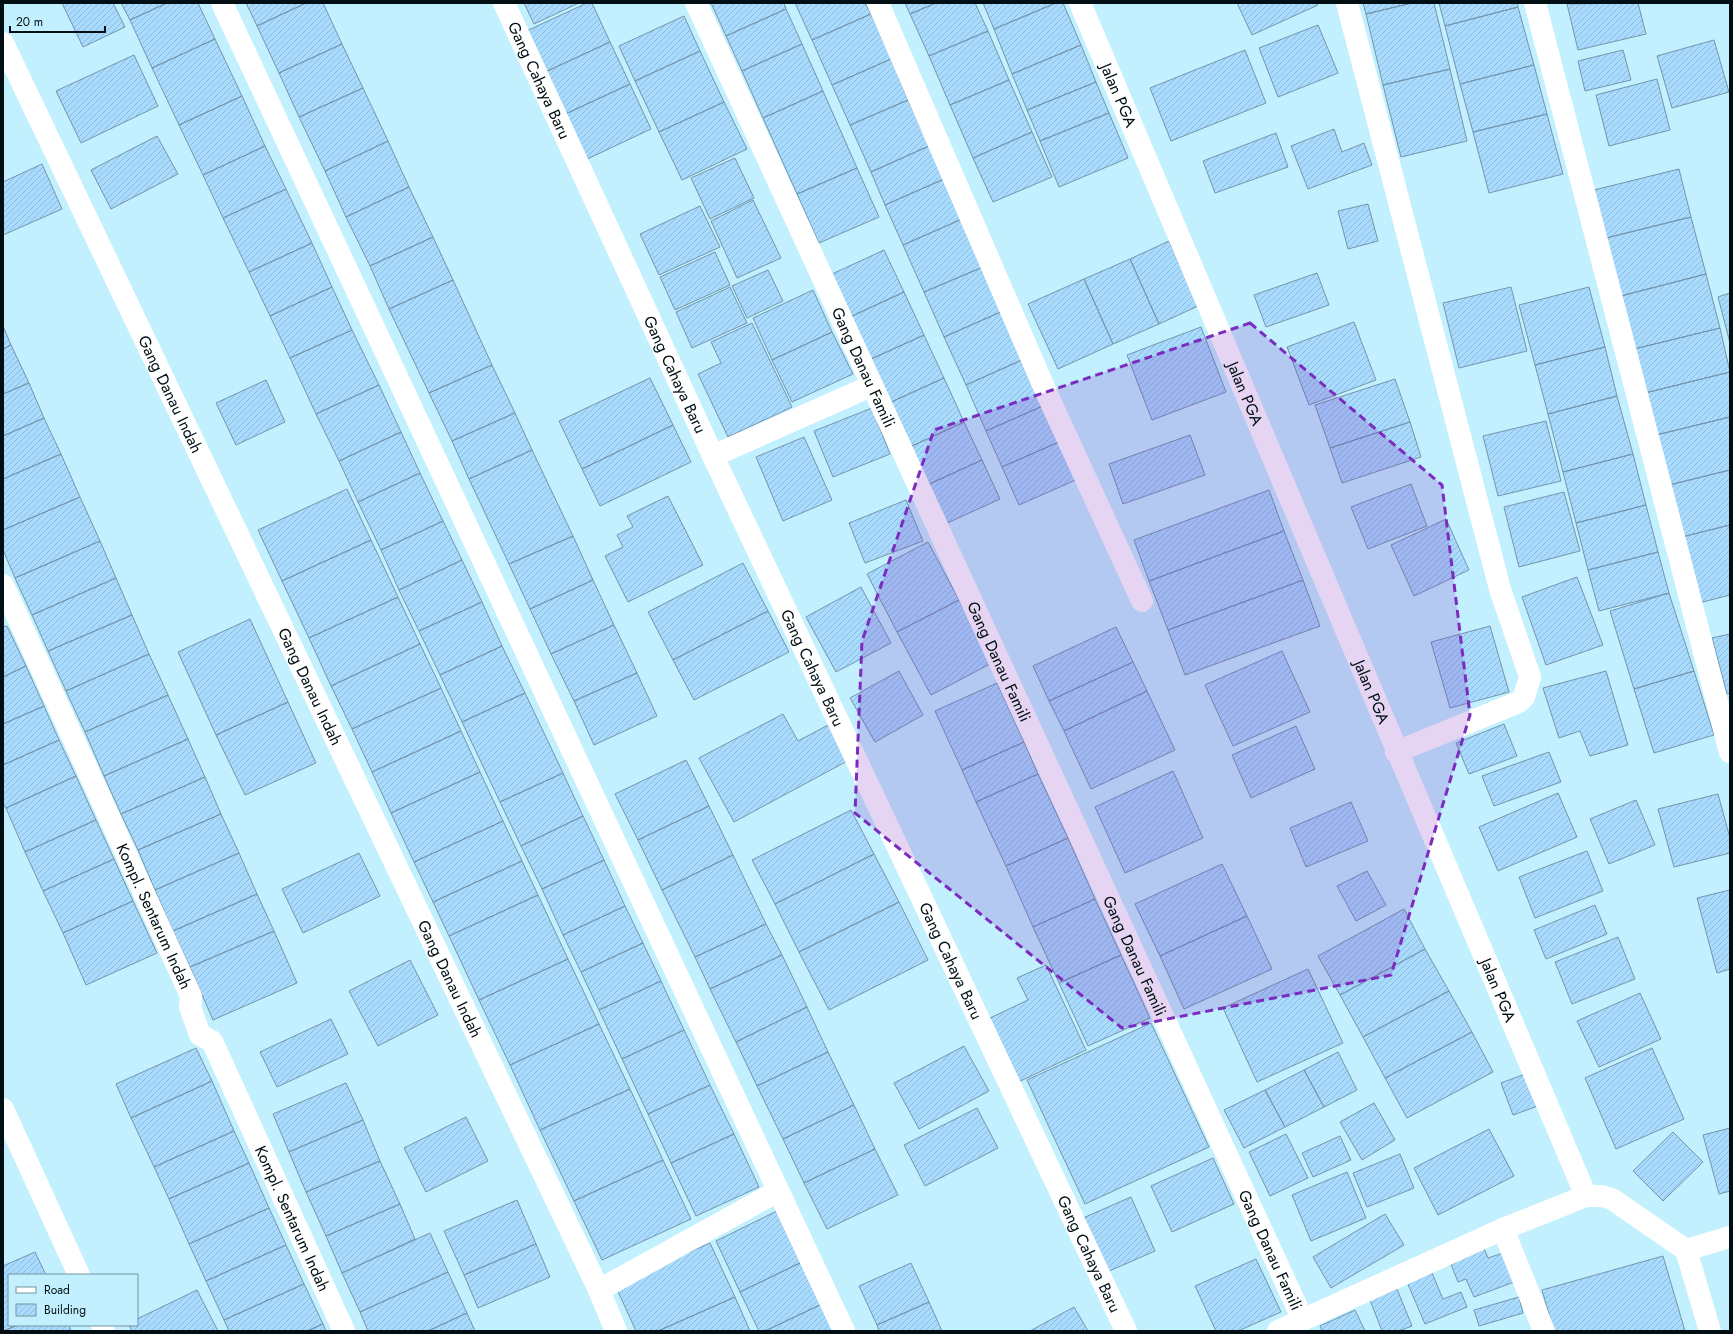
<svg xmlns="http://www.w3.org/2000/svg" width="1733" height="1334" font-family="Jost,sans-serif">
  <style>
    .building { fill: url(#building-hatch); stroke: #7495ac }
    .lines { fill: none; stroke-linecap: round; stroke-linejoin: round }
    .minor { stroke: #fff; stroke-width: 22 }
    .marked { fill: #7b2cbf; fill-opacity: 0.2; stroke: #7b2cbf; stroke-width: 3; stroke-dasharray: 8 5; stroke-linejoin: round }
    .labels { text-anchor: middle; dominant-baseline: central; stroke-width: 3; stroke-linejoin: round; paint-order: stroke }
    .street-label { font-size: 16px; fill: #010e13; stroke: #c2f0fe }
  </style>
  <defs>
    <pattern id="building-hatch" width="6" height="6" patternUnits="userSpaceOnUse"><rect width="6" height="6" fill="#a8dbfe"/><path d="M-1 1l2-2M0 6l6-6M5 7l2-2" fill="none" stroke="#8fbbd9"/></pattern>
  </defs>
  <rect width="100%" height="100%" fill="#c2f0fe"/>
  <path class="building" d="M62 3H113L125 27 83 47Z
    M121 3H167L130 20Z
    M167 3H198L215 39 152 68 130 20Z
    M246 3H306L257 26Z
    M306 3H323L342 44 279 73 257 26Z
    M524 3H579L534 24Z
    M587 3H592L610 42 541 74 522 33Z
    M711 3H784L786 9 726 36Z
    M795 3H865L871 14 812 40Z
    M905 3H936L910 14Z
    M936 3H975L988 31 929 56 910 14Z
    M983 3H1056L994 29Z
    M1056 3H1063L1081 45 1012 74 994 29Z
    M1237 3H1317L1318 5 1252 35Z
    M1363 3H1412L1366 14Z
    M1412 3H1434L1450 69 1383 85 1366 14Z
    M1439 3H1517L1518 7 1445 26Z
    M1638 3 1646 34 1578 50 1567 4Z
    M1518 7 1534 65 1460 84 1445 26Z
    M786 9 802 44 742 71 726 36Z
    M871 14 891 59 832 85 812 40Z
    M684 16 700 51 635 81 619 46Z
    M1318 25 1338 73 1278 97 1259 48Z
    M988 31 1009 80 950 105 929 56Z
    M215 39 242 96 179 125 152 68Z
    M1714 40 1729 92 1672 108 1657 56Z
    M610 42 630 84 561 116 541 74Z
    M342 44 363 88 299 117 279 73Z
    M802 44 823 91 763 118 742 71Z
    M1081 45 1096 82 1027 110 1012 74Z
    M1245 50 1266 103 1171 141 1150 88Z
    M1623 50 1631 80 1585 91 1578 61Z
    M700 51 724 102 659 132 635 81Z
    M134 55 158 106 81 143 56 91Z
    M891 59 908 100 850 125 832 85Z
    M1534 65 1547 114 1473 132 1460 84Z
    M1450 69 1467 141 1401 157 1383 85Z
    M1657 79 1670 130 1609 146 1596 95Z
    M1009 80 1032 132 973 158 950 105Z
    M1096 82 1109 113 1040 141 1027 110Z
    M630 84 651 129 583 161 561 116Z
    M363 88 388 141 325 171 299 117Z
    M823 91 857 168 797 194 763 118Z
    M242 96 265 146 203 175 179 125Z
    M908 100 929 146 871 172 850 125Z
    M724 102 747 149 682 180 659 132Z
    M1109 113 1128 158 1059 187 1040 141Z
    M1547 114 1563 174 1489 193 1473 132Z
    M1334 129 1342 152 1364 143 1372 165 1308 189 1291 146Z
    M1032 132 1052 177 993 202 973 158Z
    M1276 133 1288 167 1215 193 1203 161Z
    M157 136 178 174 111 209 91 170Z
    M388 141 409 187 346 217 325 171Z
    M265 146 286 189 223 218 203 175Z
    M929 146 944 179 885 205 871 172Z
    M735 158 754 198 710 219 691 178Z
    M42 164 62 209 3 235V182Z
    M857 168 879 217 819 243 797 194Z
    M1679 169 1691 217 1602 239 1590 191Z
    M944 179 962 219 903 245 885 205Z
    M409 187 433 237 370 266 346 217Z
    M286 189 312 243 249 272 223 218Z
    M753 200 781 258 737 278 711 221Z
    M1368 204 1378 241 1348 249 1338 211Z
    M700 206 720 247 659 275 640 234Z
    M1691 217 1706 274 1617 297 1602 239Z
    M962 219 983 267 924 292 903 245Z
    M433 237 453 280 389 309 370 266Z
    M1169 241 1198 306 1159 324 1130 259Z
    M312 243 332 287 270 316 249 272Z
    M884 250 904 292 850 317 830 275Z
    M715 252 730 285 675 310 660 277Z
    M1130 259 1159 324 1113 344 1084 279Z
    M983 267 1003 311 944 337 924 292Z
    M768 270 783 301 747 318 732 286Z
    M1317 273 1329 305 1266 327 1254 295Z
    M1706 274 1720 328 1630 350 1617 297Z
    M1084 279 1113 344 1058 369 1028 304Z
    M453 280 492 365 429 393 389 309Z
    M332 287 352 330 290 358 270 316Z
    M730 287 747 323 692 348 676 312Z
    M1511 287 1527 351 1459 368 1443 303Z
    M1589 287 1605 347 1535 365 1519 305Z
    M813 290 832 332 772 360 753 318Z
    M904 292 924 335 869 360 850 317Z
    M1730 293V343L1718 297Z
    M1003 311 1024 359 966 385 944 337Z
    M1354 322 1376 380 1309 405 1287 347Z
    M752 323 792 407 728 437 698 374 721 363 711 342Z
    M3 326 11 345 3 349Z
    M1201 327 1226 392 1152 420 1127 355Z
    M1720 328 1730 372 1641 394 1630 350Z
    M352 330 379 385 316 414 290 358Z
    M832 332 853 374 792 402 772 360Z
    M924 335 944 378 889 403 869 360Z
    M11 345 29 383 3 394V349Z
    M1605 347 1617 396 1548 414 1535 365Z
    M1024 359 1045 405 986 431 966 385Z
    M492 365 515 413 452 441 429 393Z
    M1730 372V417L1652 436 1641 394Z
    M650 378 673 425 582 469 559 421Z
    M944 378 964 422 910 447 889 403Z
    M1395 379 1410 422 1330 448 1315 405Z
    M266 380 285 422 236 445 216 403Z
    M29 383 44 418 3 436V394Z
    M379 385 401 432 339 461 316 414Z
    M1617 396 1633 454 1563 472 1548 414Z
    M1045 405 1061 441 1002 467 986 431Z
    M872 408 890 454 833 477 814 431Z
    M515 413 532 450 469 479 452 441Z
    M1730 417V470L1665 486 1652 436Z
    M44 418 61 454 3 479V436Z
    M1546 421 1561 481 1498 496 1483 436Z
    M964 422 982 460 927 485 910 447Z
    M1410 422 1421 457 1342 483 1330 448Z
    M673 425 691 462 600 506 582 469Z
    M401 432 420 473 358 502 339 461Z
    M1190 435 1205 475 1123 504 1109 464Z
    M804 437 832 500 783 521 756 457Z
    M1061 441 1078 479 1019 505 1002 467Z
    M532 450 573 536 509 564 469 479Z
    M61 454 80 497 3 530V479Z
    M1633 454 1646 505 1576 523 1563 472Z
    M982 460 1000 499 945 524 927 485Z
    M1730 470V525L1678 538 1665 486Z
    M420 473 443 521 381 550 358 502Z
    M1411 484 1427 526 1368 549 1351 507Z
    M347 489 371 540 282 581 258 530Z
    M1269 490 1284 531 1149 581 1134 540Z
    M1564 492 1580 551 1519 567 1504 507Z
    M668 496 703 565 628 602 605 556 623 547 617 535 633 527 627 516Z
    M80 497 100 541 15 578 3 550V530Z
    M906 500 923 541 865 563 849 523Z
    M1646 505 1658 552 1588 570 1576 523Z
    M1446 519 1469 570 1414 596 1391 545Z
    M443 521 462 560 399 590 381 550Z
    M1730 525V595L1695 604 1678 538Z
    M1284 531 1303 580 1168 630 1149 581Z
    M573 536 593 580 530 609 509 564Z
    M371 540 398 597 309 638 282 581Z
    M100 541 116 578 32 615 15 578Z
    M928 542 959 600 897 632 867 574Z
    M1658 552 1669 593 1599 611 1588 570Z
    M462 560 482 602 419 631 399 590Z
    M743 563 768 611 673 660 648 612Z
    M1577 577 1603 645 1546 665 1522 597Z
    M116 578 132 615 48 651 32 615Z
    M593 580 614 625 551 654 530 609Z
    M1303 580 1320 626 1185 675 1168 630Z
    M861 587 891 643 836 672 806 617Z
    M1669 593 1694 671 1634 689 1610 611Z
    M398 597 420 644 331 686 309 638Z
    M959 600 992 663 931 695 897 632Z
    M482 602 502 646 440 675 419 631Z
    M768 611 789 652 694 700 673 660Z
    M132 615 149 654 66 691 48 651Z
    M250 619 288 702 216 735 178 652Z
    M614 625 637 673 574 701 551 654Z
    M7 626 26 666 3 677V627Z
    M1490 626 1509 692 1450 708 1431 642Z
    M1116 627 1133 662 1049 701 1033 666Z
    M1730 634V693L1727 694 1712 638Z
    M420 644 441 688 352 729 331 686Z
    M502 646 525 693 462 722 440 675Z
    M1282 651 1310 712 1233 746 1205 685Z
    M149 654 168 695 85 732 66 691Z
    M1133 662 1147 691 1064 731 1049 701Z
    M26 666 44 706 3 724V677Z
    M899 671 923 715 875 742 850 698Z
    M1606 671 1628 745 1590 756 1580 731 1559 738 1543 688Z
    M1694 671 1714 735 1654 753 1634 689Z
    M637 673 657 716 594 745 574 701Z
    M997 683 1024 742 962 770 935 711Z
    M441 688 461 731 372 772 352 729Z
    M1147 691 1175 750 1091 789 1064 731Z
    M525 693 563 773 500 802 462 722Z
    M168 695 188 739 104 776 85 732Z
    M288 702 316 763 245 795 216 735Z
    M44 706 59 740 3 765V724Z
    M783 714 798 741 832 723 851 759 734 822 699 758Z
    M1504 724 1517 756 1469 774 1456 743Z
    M1296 726 1315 769 1251 798 1232 755Z
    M461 731 480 772 391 813 372 772Z
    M188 739 205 777 121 814 104 776Z
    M59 740 76 776 6 808 3 803V765Z
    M1024 742 1038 774 976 802 962 770Z
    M1549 752 1561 782 1494 806 1482 776Z
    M686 760 709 806 638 840 615 794Z
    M1173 771 1203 838 1125 873 1095 807Z
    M480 772 503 821 414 862 391 813Z
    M563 773 583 816 521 846 500 802Z
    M1038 774 1068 838 1006 866 976 802Z
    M76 776 96 820 25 852 6 808Z
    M205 777 221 814 138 850 121 814Z
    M1558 793 1577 837 1498 871 1479 827Z
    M1718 794 1730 838V853L1674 867 1658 809Z
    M1636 800 1655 845 1609 864 1590 819Z
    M1351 802 1368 841 1306 867 1290 828Z
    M709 806 733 855 662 890 638 840Z
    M851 810 874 854 775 904 752 860Z
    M221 814 239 853 155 890 138 850Z
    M583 816 604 860 542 889 521 846Z
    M96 820 114 859 43 891 25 852Z
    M503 821 522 861 433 902 414 862Z
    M1068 838 1095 899 1033 927 1006 866Z
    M1587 851 1603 891 1535 918 1519 877Z
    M239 853 257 894 173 931 155 890Z
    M359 853 380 896 303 933 282 889Z
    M874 854 899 902 799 952 775 904Z
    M733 855 766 924 695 957 662 890Z
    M114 859 133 901 63 933 43 891Z
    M604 860 625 906 563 935 542 889Z
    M522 861 538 895 449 936 433 902Z
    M1222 864 1247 916 1160 956 1135 904Z
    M1367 871 1386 905 1356 921 1337 886Z
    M1730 890V969L1717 973 1697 898Z
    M257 894 274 931 190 967 173 931Z
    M538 895 568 959 479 1000 449 936Z
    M1095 899 1121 955 1059 983 1033 927Z
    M133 901 157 953 86 985 63 933Z
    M899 902 928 960 829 1010 799 952Z
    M1595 905 1607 934 1546 959 1534 930Z
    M625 906 643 943 581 972 563 935Z
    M1404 909 1425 949 1340 995 1318 956Z
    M1247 916 1272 969 1184 1009 1160 956Z
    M766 924 782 955 710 989 695 957Z
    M274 931 297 983 213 1020 190 967Z
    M1618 937 1635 979 1572 1004 1555 962Z
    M643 943 661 981 599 1010 581 972Z
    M1425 949 1449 991 1363 1037 1340 995Z
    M782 955 807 1007 736 1042 710 989Z
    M1121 955 1150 1018 1088 1046 1059 983Z
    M568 959 599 1024 510 1065 479 1000Z
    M410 960 438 1015 378 1046 349 991Z
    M1046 965 1086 1050 1012 1085 988 1019 1028 1000 1017 978Z
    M1308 969 1343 1043 1257 1082 1223 1008Z
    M661 981 684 1030 622 1059 599 1010Z
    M1449 991 1472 1032 1385 1078 1363 1037Z
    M1640 993 1661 1039 1599 1067 1577 1021Z
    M807 1007 828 1052 757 1086 736 1042Z
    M331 1019 348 1054 277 1087 260 1052Z
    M1151 1023 1209 1147 1085 1204 1027 1080Z
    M599 1024 630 1089 540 1130 510 1065Z
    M684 1030 710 1085 648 1114 622 1059Z
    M1472 1032 1493 1072 1407 1118 1385 1078Z
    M964 1046 989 1091 919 1129 894 1083Z
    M196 1048 212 1081 131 1118 116 1084Z
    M1652 1048 1684 1119 1616 1149 1585 1078Z
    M828 1052 854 1105 783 1139 757 1086Z
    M1338 1052 1357 1090 1324 1107 1304 1070Z
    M1304 1070 1324 1107 1285 1127 1265 1090Z
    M1525 1074 1538 1106 1513 1115 1501 1083Z
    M212 1081 234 1131 154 1167 131 1118Z
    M346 1083 363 1120 289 1152 273 1114Z
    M710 1085 734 1134 671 1163 648 1114Z
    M630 1089 663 1160 574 1201 540 1130Z
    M1265 1090 1285 1127 1244 1148 1224 1110Z
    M1374 1103 1395 1140 1362 1160 1340 1122Z
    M854 1105 875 1149 804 1183 783 1139Z
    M977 1108 998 1148 925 1186 904 1145Z
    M466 1117 488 1161 426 1192 404 1148Z
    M363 1120 380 1161 306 1192 289 1152Z
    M1730 1128V1191L1719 1194 1703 1135Z
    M1489 1129 1514 1176 1438 1215 1414 1168Z
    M234 1131 249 1163 169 1199 154 1167Z
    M1673 1132 1703 1162 1663 1201 1633 1171Z
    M734 1134 759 1187 696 1216 671 1163Z
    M1286 1134 1308 1178 1270 1196 1249 1152Z
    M1340 1136 1351 1160 1313 1177 1302 1153Z
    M875 1149 898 1195 827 1229 804 1183Z
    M1400 1154 1414 1188 1367 1207 1353 1173Z
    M1213 1158 1234 1204 1172 1232 1151 1186Z
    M663 1160 691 1219 602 1260 574 1201Z
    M380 1161 400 1204 326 1236 306 1192Z
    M249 1163 269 1208 189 1244 169 1199Z
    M1347 1172 1366 1218 1311 1241 1292 1195Z
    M1131 1197 1155 1251 1107 1272 1083 1218Z
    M517 1200 536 1244 464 1275 444 1231Z
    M400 1204 415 1239 342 1273 326 1236Z
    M269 1208 286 1245 206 1281 189 1244Z
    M779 1210 804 1261 740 1292 716 1241Z
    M1385 1214 1404 1245 1331 1288 1313 1257Z
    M430 1233 448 1272 360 1312 342 1273Z
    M710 1243 735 1297 658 1331H636L615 1285Z
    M536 1244 550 1277 478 1308 464 1275Z
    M286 1245 304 1284 224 1320 206 1281Z
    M1483 1246 1488 1258 1503 1253 1514 1282 1474 1297 1466 1279 1458 1282 1449 1259Z
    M35 1252 46 1275H9V1325H18L3 1331V1266Z
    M1663 1256 1685 1331H1554L1542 1290Z
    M1256 1259 1281 1312 1238 1331H1216L1195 1286Z
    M804 1261 824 1303 765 1331H759L740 1292Z
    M911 1263 929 1302 877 1325 859 1286Z
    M448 1272 467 1313 428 1331H368L360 1312Z
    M1432 1273 1443 1299 1461 1292 1467 1307 1425 1324 1407 1282Z
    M304 1284 323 1324 307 1331H229L224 1320Z
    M1397 1289 1412 1326 1399 1331H1382L1370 1300Z
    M197 1290 218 1331H132L129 1325H137V1319Z
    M735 1297 750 1331H658Z
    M1519 1297 1523 1313 1479 1326 1474 1310Z
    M929 1302 942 1331H879L877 1325Z
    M824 1303 838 1331H765Z
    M1074 1307 1088 1331H1030Z
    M1355 1310 1365 1331H1322L1320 1326Z
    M467 1313 475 1331H428Z
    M323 1324 326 1331H307Z
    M18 1325H69L71 1331H4Z"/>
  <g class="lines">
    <g class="minor">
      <path d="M222 3 844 1331"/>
      <path id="s1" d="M504 3 713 456 1126 1331"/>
      <path id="s2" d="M696 3 1303 1320"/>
      <path d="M878 3 1047 394 1142 601"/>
      <path id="s3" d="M1080 3 1586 1196H1601L1612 1199 1686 1250 1710 1331"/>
      <path d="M1347 3 1500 589 1530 677 1524 697 1519 702 1396 752"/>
      <path d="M1535 3 1730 752"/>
      <path id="s4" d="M3 43 599 1290 616 1331"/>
      <path d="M713 456 871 386"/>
      <path id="s5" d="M3 585 191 996 190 1007 200 1035 212 1041 344 1331"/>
      <path d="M3 1109 79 1275"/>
      <path d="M1503 1229 1544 1331"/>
      <path d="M1686 1250 1730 1237"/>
      <path d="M599 1290 778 1191"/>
      <path d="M102 1325 104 1331"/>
      <path d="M1278 1331 1503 1229 1586 1196"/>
    </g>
  </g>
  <path class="marked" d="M1250 323 1442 485 1470 715 1391 975 1122 1028 855 813 862 641 934 430Z"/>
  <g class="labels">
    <g class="street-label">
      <text stroke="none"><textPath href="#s1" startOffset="85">Gang Cahaya Baru</textPath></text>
      <text stroke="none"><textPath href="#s3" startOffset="100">Jalan PGA</textPath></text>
      <text stroke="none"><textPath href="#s2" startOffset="401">Gang Danau Famili</textPath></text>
      <text stroke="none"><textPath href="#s1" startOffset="409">Gang Cahaya Baru</textPath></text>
      <text stroke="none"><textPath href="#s4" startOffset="389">Gang Danau Indah</textPath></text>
      <text stroke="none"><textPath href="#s3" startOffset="424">Jalan PGA</textPath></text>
      <text stroke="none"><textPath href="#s2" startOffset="725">Gang Danau Famili</textPath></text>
      <text stroke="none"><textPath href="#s1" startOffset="733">Gang Cahaya Baru</textPath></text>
      <text stroke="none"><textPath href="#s4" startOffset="713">Gang Danau Indah</textPath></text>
      <text stroke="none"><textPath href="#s3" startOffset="748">Jalan PGA</textPath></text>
      <text stroke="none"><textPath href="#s5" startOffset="364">Kompl. Sentarum Indah</textPath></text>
      <text stroke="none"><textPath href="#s2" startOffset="1049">Gang Danau Famili</textPath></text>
      <text stroke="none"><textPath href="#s1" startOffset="1057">Gang Cahaya Baru</textPath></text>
      <text stroke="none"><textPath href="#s4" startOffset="1037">Gang Danau Indah</textPath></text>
      <text stroke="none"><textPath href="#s3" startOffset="1072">Jalan PGA</textPath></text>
      <text stroke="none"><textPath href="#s5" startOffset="701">Kompl. Sentarum Indah</textPath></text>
      <text stroke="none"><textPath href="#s2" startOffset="1373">Gang Danau Famili</textPath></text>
      <text stroke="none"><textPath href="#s1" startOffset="1381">Gang Cahaya Baru</textPath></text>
    </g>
  </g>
  <rect width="1733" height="1334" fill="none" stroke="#010e13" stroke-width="8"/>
  <rect x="8" y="1274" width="130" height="52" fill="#c2f0fe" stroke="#7596a0"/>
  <rect x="16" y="1287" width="20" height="6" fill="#ffffff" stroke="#7596a0"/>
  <text x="44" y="1294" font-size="12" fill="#010e13">Road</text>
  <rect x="16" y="1304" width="20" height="12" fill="url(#building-hatch)" stroke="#7596a0"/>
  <text x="44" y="1314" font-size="12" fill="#010e13">Building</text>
  <path d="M10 26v6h95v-6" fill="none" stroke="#010e13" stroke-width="2"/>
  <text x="16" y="26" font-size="12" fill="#010e13" stroke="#c2f0fe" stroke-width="3" paint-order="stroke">20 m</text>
</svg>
